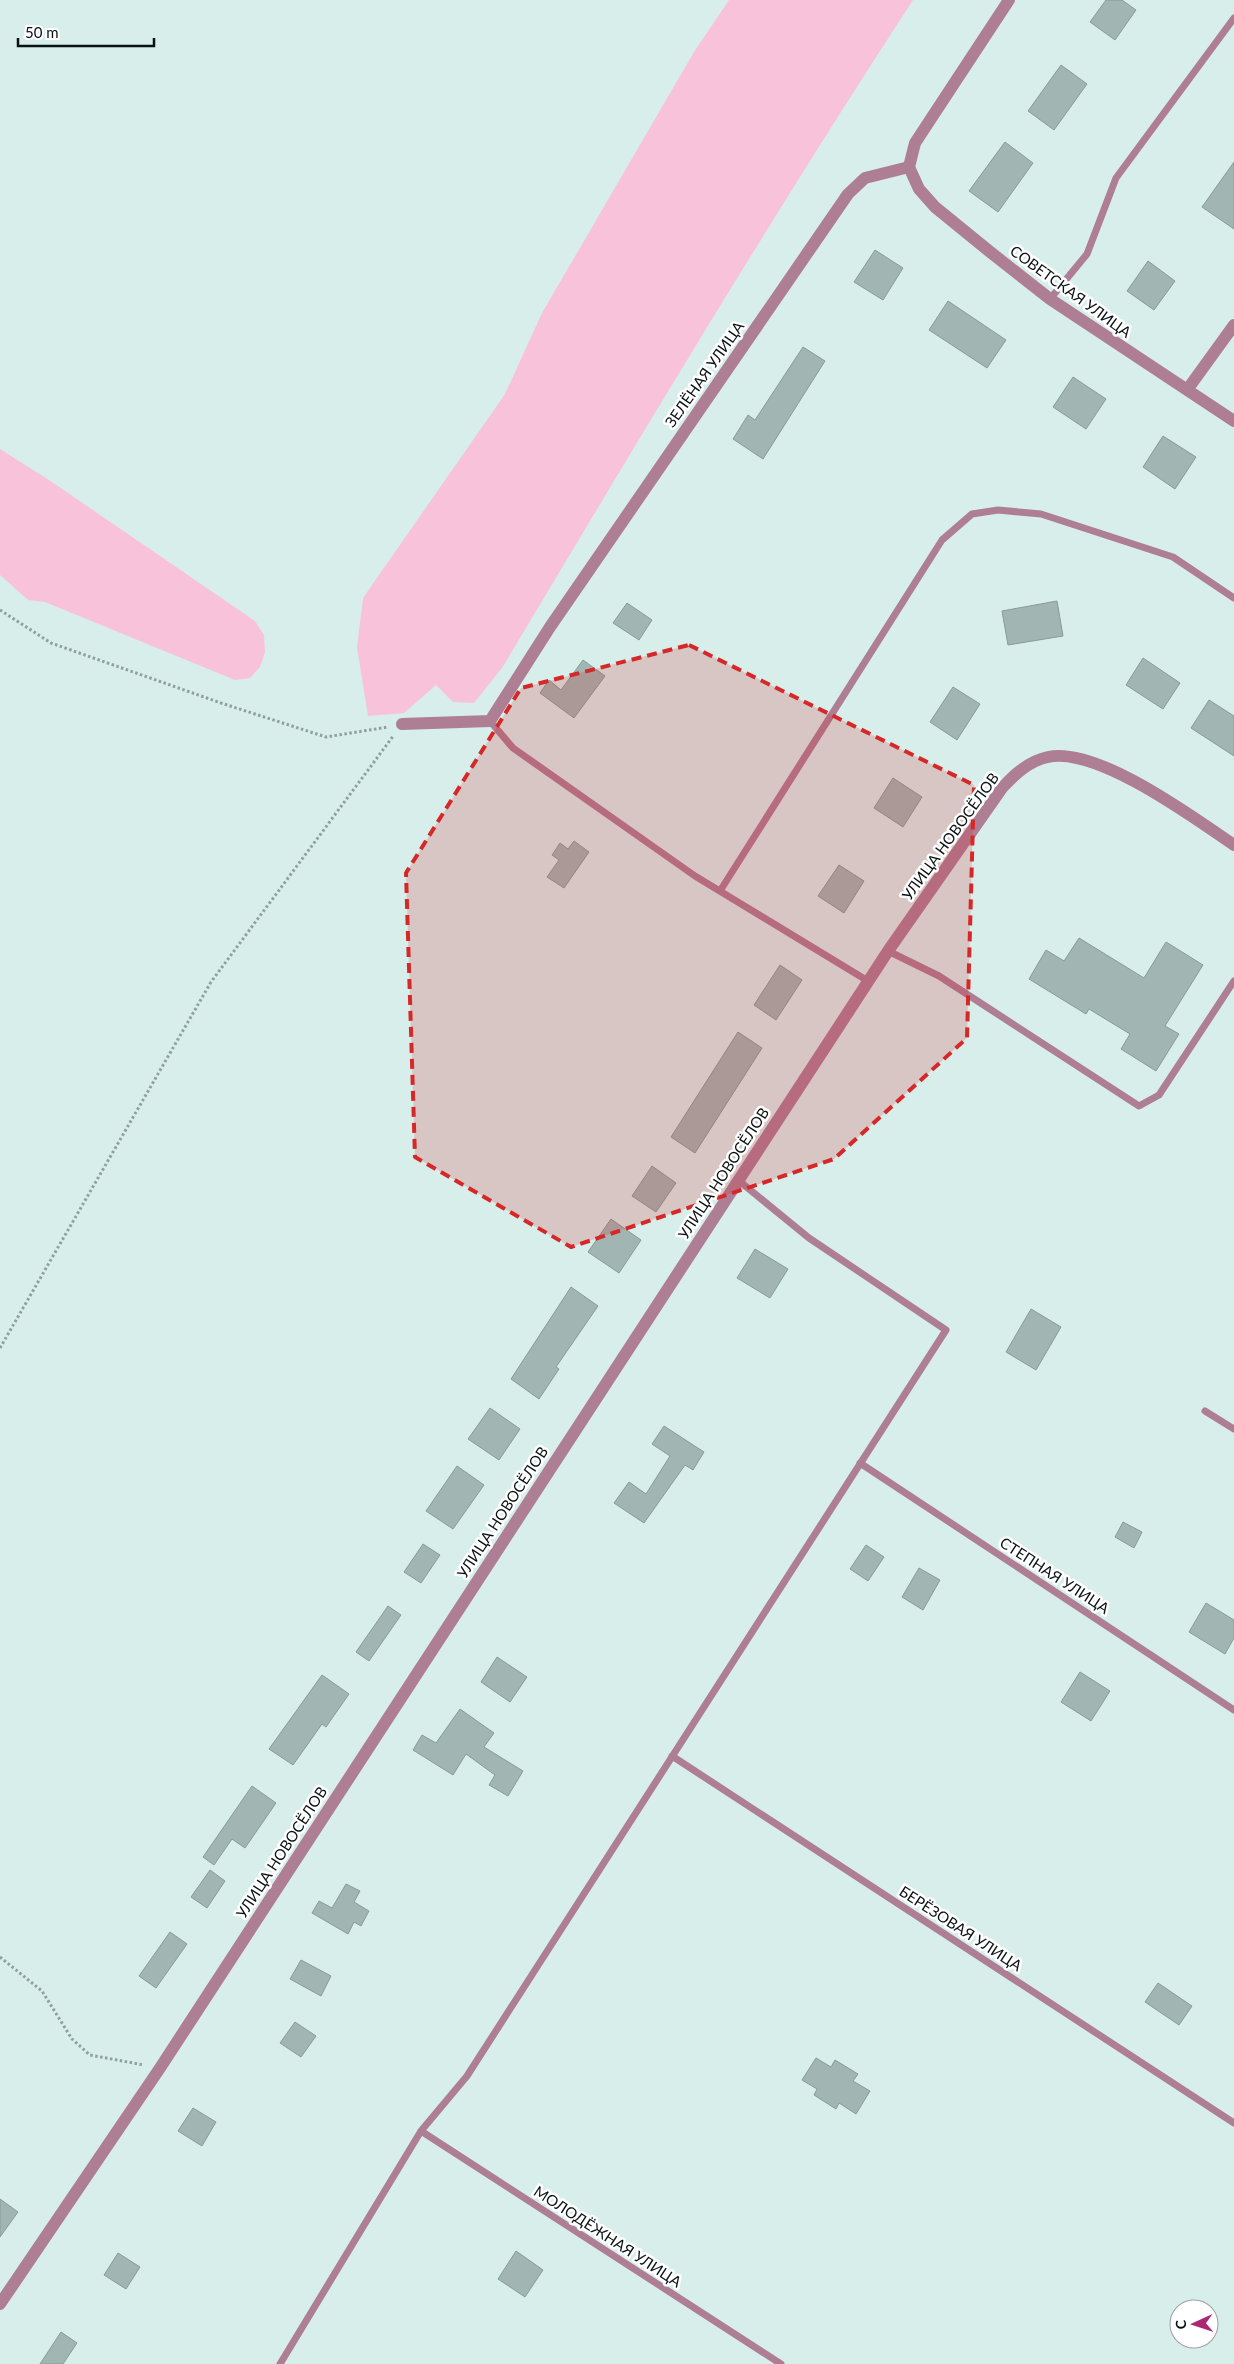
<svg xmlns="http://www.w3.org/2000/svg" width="1234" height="2364" font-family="Lato,sans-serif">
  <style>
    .green { fill: #f9c2db }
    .building { fill: #a1b6b3; stroke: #879c98 }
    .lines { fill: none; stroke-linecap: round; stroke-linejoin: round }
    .path { stroke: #8fa09e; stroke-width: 3; stroke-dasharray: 2.5 2.5; stroke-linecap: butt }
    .service { stroke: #ae7e94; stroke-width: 7 }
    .minor { stroke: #ae7e94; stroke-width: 12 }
    .marked { fill: #d62828; fill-opacity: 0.2; stroke: #d62828; stroke-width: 4; stroke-dasharray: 10 6; stroke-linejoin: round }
    .labels { text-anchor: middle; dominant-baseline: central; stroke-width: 5; stroke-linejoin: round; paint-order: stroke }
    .street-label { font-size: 15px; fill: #0a1211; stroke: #fff }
  </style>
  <rect width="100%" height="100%" fill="#d8eeeb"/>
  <path class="green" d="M729 0H913C770 219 636 444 502 668L474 703 453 702 436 685 404 713 368 716 357 647 363 598 505 394 542 313 694 52Z
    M0 449 49 480 255 621 264 635 265 652 260 667 250 678 235 680 45 602 28 600 0 575Z"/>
  <path class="building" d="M1106 0H1122L1136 10 1115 40 1090 22Z
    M1061 65 1087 84 1054 130 1028 111Z
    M1005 142 1033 163 998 212 969 191Z
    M1234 162V229L1202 207Z
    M875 250 903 268 883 300 854 282Z
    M1148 261 1175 281 1154 310 1127 291Z
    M948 301 1006 340 987 368 929 330Z
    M803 347 825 361 763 459 733 439 748 415 755 420Z
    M1073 377 1106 399 1086 429 1053 407Z
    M1163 436 1196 457 1175 489 1143 467Z
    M1057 601 1063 636 1008 645 1002 611Z
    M627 603 652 620 639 640 613 623Z
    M1143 658 1180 683 1163 709 1126 685Z
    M583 660 605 676 574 718 540 693 549 680 561 690Z
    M953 687 980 704 957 740 930 722Z
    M1209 700 1234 716V756L1191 728Z
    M893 778 922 797 903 827 874 808Z
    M574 841 589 852 564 888 547 877 559 860 552 855 560 843 568 849Z
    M839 865 864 881 844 913 818 896Z
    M1079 938 1144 978 1166 942 1203 965 1165 1026 1179 1034 1156 1071 1121 1049 1130 1034 1089 1009 1086 1014 1029 979 1046 950 1064 961Z
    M780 965 802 980 776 1020 754 1005Z
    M738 1032 762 1048 695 1153 671 1137Z
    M652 1166 676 1183 656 1212 632 1196Z
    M611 1219 641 1240 619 1273 588 1252Z
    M755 1249 788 1269 770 1298 737 1278Z
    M571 1287 598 1306 556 1367 559 1369 539 1399 511 1379Z
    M1031 1309 1061 1327 1036 1370 1006 1352Z
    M490 1408 520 1429 499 1460 468 1439Z
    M664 1426 704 1452 693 1470 685 1465 644 1523 614 1503 629 1482 646 1494 670 1456 652 1444Z
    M457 1466 484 1485 453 1529 426 1511Z
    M1123 1522 1142 1532 1134 1548 1115 1537Z
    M423 1544 440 1555 421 1583 404 1572Z
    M866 1545 884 1557 868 1581 850 1569Z
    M919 1568 940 1580 923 1610 902 1597Z
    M1206 1603 1234 1620V1638L1225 1654 1189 1632Z
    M388 1606 401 1615 369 1661 356 1652Z
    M497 1657 527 1677 510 1702 481 1682Z
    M1080 1672 1110 1691 1091 1721 1061 1702Z
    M322 1675 349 1694 326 1727 322 1724 293 1765 269 1749Z
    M460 1709 494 1733 484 1747 523 1771 508 1796 489 1785 495 1775 466 1754 453 1775 413 1750 422 1735 436 1743Z
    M252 1786 276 1803 245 1848 232 1839 214 1865 203 1857Z
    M210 1870 225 1881 207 1908 191 1897Z
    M346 1884 360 1891 354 1902 369 1911 361 1926 354 1922 348 1934 312 1913 319 1901 332 1908Z
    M170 1932 187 1944 156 1988 139 1976Z
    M301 1960 331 1976 321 1996 290 1979Z
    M1158 1983 1192 2006 1179 2025 1145 2002Z
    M295 2022 316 2036 301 2057 280 2043Z
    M816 2058 831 2067 835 2060 858 2074 853 2081 870 2091 856 2114 839 2103 836 2109 814 2095 817 2089 802 2080Z
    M193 2108 216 2122 202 2146 178 2131Z
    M0 2199 18 2212 0 2237Z
    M516 2251 543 2270 525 2297 498 2279Z
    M118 2253 140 2267 126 2289 104 2275Z
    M61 2332 77 2343 63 2364H40Z"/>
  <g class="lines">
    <path class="path" d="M0 610 51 643 221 703 326 737 388 727
      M0 1348 211 982 394 735
      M0 1957 42 1991 72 2039 90 2055 144 2065"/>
    <path class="service" d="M1050 299 1087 254 1116 178 1234 18
      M490 721 513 748 695 876 868 981
      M720 891 942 540 972 514 998 510 1041 514 1173 557 1234 598
      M888 951 939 976 1139 1106 1159 1095 1234 981
      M1205 1411 1234 1429
      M860 1463 1234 1710
      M672 1756 1234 2123
      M421 2131 781 2364
      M280 2364 421 2131 467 2076 946 1330 809 1238 738 1180"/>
    <path class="minor" d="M909 167 919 189 935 207 989 251 1050 299 1234 421
      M1187 390 1234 325
      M402 724 490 721 550 627 848 194 865 178 909 167 915 143 1009 0
      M0 2304 160 2068 888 951 1002 788C1015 774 1029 761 1048 757 1097 746 1194 818 1234 845"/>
  </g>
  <path class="marked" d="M689 645 974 785 967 1038 834 1159 571 1247 415 1157 406 873 521 688Z"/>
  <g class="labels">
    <g class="street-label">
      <text transform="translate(1071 291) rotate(36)">СОВЕТСКАЯ УЛИЦА</text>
      <text transform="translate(704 374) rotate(-55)">ЗЕЛЁНАЯ УЛИЦА</text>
      <text transform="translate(950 836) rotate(-54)">УЛИЦА НОВОСЁЛОВ</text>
      <text transform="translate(723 1173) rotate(-57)">УЛИЦА НОВОСЁЛОВ</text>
      <text transform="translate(502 1512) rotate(-57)">УЛИЦА НОВОСЁЛОВ</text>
      <text transform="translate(1055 1575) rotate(33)">СТЕПНАЯ УЛИЦА</text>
      <text transform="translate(281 1852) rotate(-57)">УЛИЦА НОВОСЁЛОВ</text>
      <text transform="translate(961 1928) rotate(33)">БЕРЁЗОВАЯ УЛИЦА</text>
      <text transform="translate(608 2236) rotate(33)">МОЛОДЁЖНАЯ УЛИЦА</text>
    </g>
  </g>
  <g transform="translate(1194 2324) rotate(267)"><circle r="24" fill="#ffffff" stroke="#9da0a0"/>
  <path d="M0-4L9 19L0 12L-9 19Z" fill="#ab2874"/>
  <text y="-8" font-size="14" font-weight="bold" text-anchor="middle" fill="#0a1211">С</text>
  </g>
  <path d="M18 38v8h136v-8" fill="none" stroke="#0a1211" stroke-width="2.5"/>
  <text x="25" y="38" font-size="15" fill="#0a1211" stroke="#ffffff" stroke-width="4" paint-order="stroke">50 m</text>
</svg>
